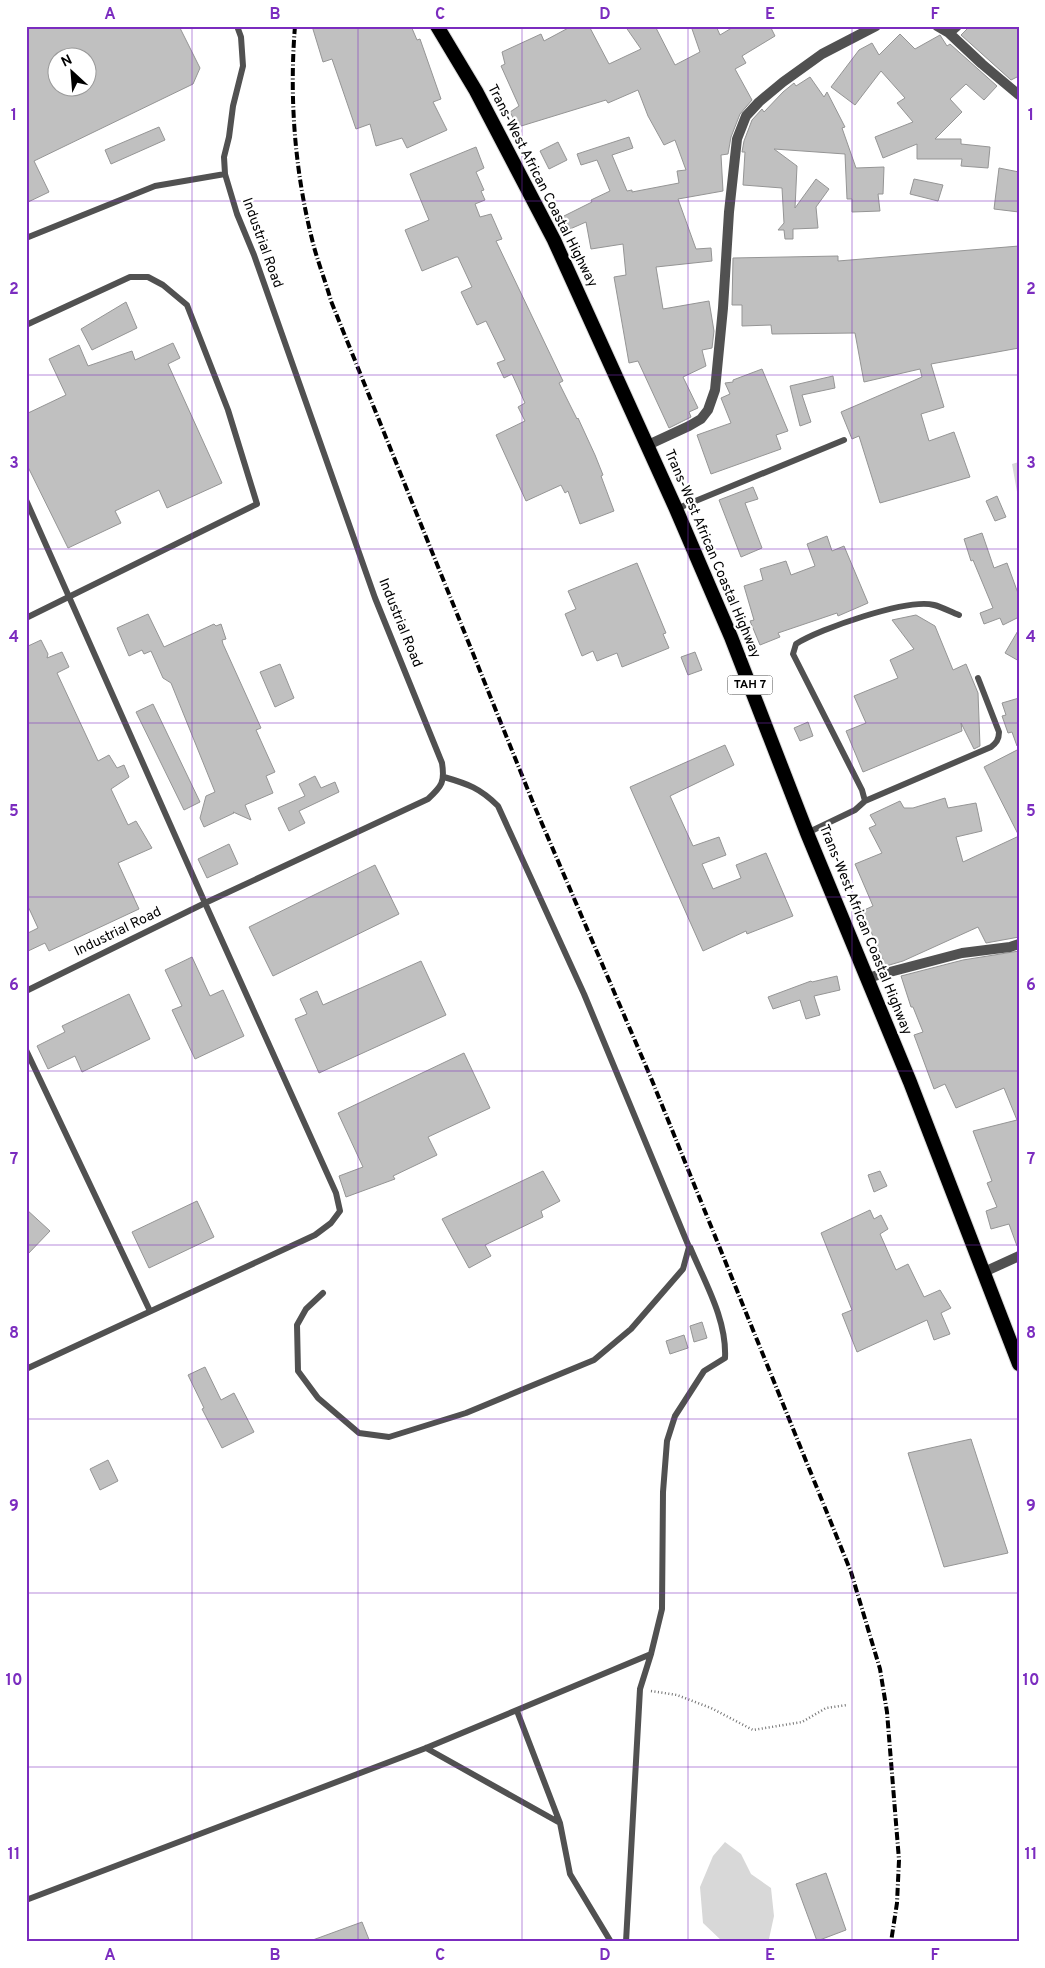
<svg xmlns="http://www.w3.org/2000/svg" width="1045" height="1968" font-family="Overpass,sans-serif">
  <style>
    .green { fill: #d8d8d8 }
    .building { fill: #c0c0c0; stroke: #959595; fill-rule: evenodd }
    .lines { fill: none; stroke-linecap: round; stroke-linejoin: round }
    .trunk-casing { stroke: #dbdbdb; stroke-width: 16 }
    .path { stroke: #737373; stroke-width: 2.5; stroke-dasharray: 1 2.5; stroke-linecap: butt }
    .service { stroke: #515151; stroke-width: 6 }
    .minor { stroke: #515151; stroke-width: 10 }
    .trunk { stroke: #000; stroke-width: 14 }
    .rail { stroke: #000; stroke-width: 4; stroke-dasharray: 8 2.5 1 2.5; stroke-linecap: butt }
    .grid { fill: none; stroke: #7b2cbf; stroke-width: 1; stroke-opacity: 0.55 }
    .labels { text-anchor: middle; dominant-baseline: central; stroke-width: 4.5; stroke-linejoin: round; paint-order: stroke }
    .shield { fill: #fff; stroke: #4c4c4c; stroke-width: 1 }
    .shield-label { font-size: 12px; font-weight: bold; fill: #000 }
    .street-label { font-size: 14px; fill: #000; stroke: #fff }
    .neatline { fill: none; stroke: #7b2cbf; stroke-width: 2 }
    .grid-label { font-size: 16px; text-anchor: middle; font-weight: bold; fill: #7b2cbf }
  </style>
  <rect width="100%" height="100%" fill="#fff"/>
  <path class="green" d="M1019 462V503L1012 464Z
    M725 1842 741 1854 751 1874 771 1888 774 1916 769 1939 761 1942H723L703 1923 700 1887 713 1856Z"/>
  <path class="building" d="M26 26H179L200 68 193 84 34 161 49 192 26 203ZM58 58H88V88H58Z
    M312 26H411L417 40 420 39 441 99 433 102 447 130 407 148 402 138 376 146 370 124 356 129 332 59 323 62Z
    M572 26H589L609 64 641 49 625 26H655L675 65 700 52 691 26H716L720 35 735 26H770L775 36 742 56 746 63 735 69 752 100 740 114 731 137 728 154 721 155 723 191 678 199 696 249 711 248 712 261 656 267 663 309 709 301 714 331 712 348 702 350 706 366 683 377 698 408 689 412 691 417 669 428 638 361 629 363 614 277 626 275 623 244 591 249 586 222 570 229 564 216 592 202 591 200 610 191 597 160 581 165 577 154 629 137 633 148 612 155 627 191 632 190V192L679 183 677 171 686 170 675 140 664 145 648 116 638 90 608 103 606 100 518 127 510 112 519 106 501 66 505 64 502 52 541 34 544 41Z
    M970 26H1019V76L1011 80 961 35Z
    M900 34 915 49 940 35 947 46 950 44 997 86 984 100 966 84 950 99 962 112 935 139H961V144L990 147 988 168 961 166 962 159H917V144L883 158 875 137 913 122 897 103 905 98 881 71 855 105 831 87 859 50 872 43 879 55Z
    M810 77 824 97 827 92 845 127 842 128 856 168 884 167 883 194H878L880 211 852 212V199H847L845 154 774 149 797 166 795 208 816 179 829 189 816 207 818 228 793 229V239H785L784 230H778L784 223 782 188 743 185 745 152H742L744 141 752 120 762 109 764 112 783 92 794 83 796 86Z
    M159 127 165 140 111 164 105 150Z
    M558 142 567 160 549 169 540 151Z
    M476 147 484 168 476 172 484 190 481 191 485 200 475 204 480 217 491 214 502 239 496 241 563 381 559 383 577 419 578 418 595 455 603 475 601 476 614 511 580 524 568 491 565 493 561 485 526 501 496 435 525 421 518 407 525 403 512 374 504 378 497 363 505 360 486 321 477 325 461 292 472 287 458 257H456L422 271 405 230 429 220 410 174Z
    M999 168 1019 172V212L994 209Z
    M914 179 943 185 938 201 910 194Z
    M1019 246V348L931 364 944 407 921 414 929 441 954 432 970 477 880 503 859 436 852 439 841 412 922 377 920 369 864 382 855 333 772 334 771 325 742 326V305H732L733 258 838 256V261Z
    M126 302 137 328 92 350 81 329Z
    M173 343 180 358 168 364 222 483 167 508 159 490 115 511 121 523 68 548 26 463V414L66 395 49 359 79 345 88 366 132 351 135 360Z
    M762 369 788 431 776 435 781 449 711 474 697 435 731 423 721 398 730 394 725 383 733 382V380Z
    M833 376 835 388 802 395 811 422 800 426 790 386Z
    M753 487 758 499 745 503 762 548 741 557 719 500Z
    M997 496 1006 517 995 521 986 501Z
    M982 533 994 568 1007 563 1019 596V617L1003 625 1000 618 984 624 980 613 993 608 973 560 971 561 964 539Z
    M827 536 832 551 844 546 868 603 838 616 837 613 778 633 780 637 760 645 750 621 754 620 744 586 763 580 760 569 786 561 791 575 815 566 807 544Z
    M637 563 666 633 663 634 669 648 622 667 617 653 597 661 593 651 582 656 565 614 576 609 568 591Z
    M148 614 164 647 214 624 216 626 221 624 226 639 222 640 223 644 261 728 256 730 275 772 266 776 273 793 245 805 251 820 233 812 234 813 204 827 200 818 206 796 215 792 171 683 163 678 151 651 144 654 142 650 129 656 117 628Z
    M916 615 935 626 953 670 966 664 978 693 980 746 974 749 961 723 962 731 863 772 846 731 866 723 854 696 898 678 890 660 914 649 892 620Z
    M1019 629V661L1005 653Z
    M41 640 48 654 47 658 62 652 69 667 57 673 98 761 109 755 117 768 124 765 129 777 111 789 128 825 136 821 152 848 118 863 139 909 49 951 45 943 26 952V934L38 928 26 902V647Z
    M695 652 702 670 688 675 681 657Z
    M280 664 294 698 275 707 260 672Z
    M1019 698V746H1017L1012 732 1008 733 1002 716 1006 715 1002 703Z
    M153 704 200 802 184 810 136 712Z
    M808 722 813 736 800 741 794 728Z
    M725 745 734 765 670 796 693 846 719 837 726 855 702 864 713 889 741 878 736 865 766 853 793 916 747 934 746 931 703 951 630 787Z
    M1019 749V836L984 767Z
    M315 776 321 788 335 782 339 792 299 811 305 823 289 831 278 808 305 796 299 784Z
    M945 798 948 808 976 803 982 831 956 837 963 862 1019 836V937L986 943 978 927 903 961 886 966 862 911 873 906 855 864 882 853 869 828 876 825 870 815 900 801 904 808H913Z
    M229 844 238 864 207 878 198 859Z
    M375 865 399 914 273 976 249 927Z
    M1019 951V1246H1017L1009 1224 991 1229 986 1211 997 1207 987 1183 992 1181 973 1131 1017 1120 1004 1088 956 1108 945 1084 934 1089 914 1035 923 1032 913 1007H911L901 976 963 960Z
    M192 957 210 996 223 990 244 1036 195 1059 172 1010 182 1006 165 970Z
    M421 961 446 1015 319 1073 295 1019 307 1014 300 999 317 991 323 1005Z
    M837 976 840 990 814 996 820 1015 806 1019 800 1000 773 1009 768 997 811 981 812 982Z
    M129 994 150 1039 82 1072 75 1056 48 1069 37 1046 65 1032 62 1026Z
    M464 1053 490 1108 428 1137 437 1155 393 1176 395 1179 346 1197 339 1176 363 1167 338 1113Z
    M543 1171 560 1201 541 1211 543 1217 485 1245 491 1256 469 1268 442 1219Z
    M880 1171 887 1186 874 1192 868 1175Z
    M197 1201 214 1237 149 1268 132 1232Z
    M26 1209 50 1231 26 1256Z
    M870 1210 874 1219 881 1215 888 1229 880 1234 896 1270 908 1264 924 1297 940 1290 951 1308 941 1313 950 1334 934 1340 927 1320 857 1352 842 1314 852 1310 821 1233Z
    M702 1322 707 1338 694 1342 690 1326Z
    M684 1335 688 1348 670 1354 666 1341Z
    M205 1367 221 1400 234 1393 254 1432 222 1448 202 1409 204 1408 188 1375Z
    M971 1439 1008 1553 944 1567 908 1453Z
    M108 1460 118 1481 100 1490 90 1469Z
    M826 1873 846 1930 817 1941 796 1884Z
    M362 1922 370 1942H310V1941Z"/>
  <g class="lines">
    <g class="trunk-casing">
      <path id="trunk" d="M437 26 476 91 554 240 676 509 731 637 807 833 910 1082 1019 1364"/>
    </g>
    <path class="path" d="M651 1691 677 1695 711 1708 753 1730 802 1722 826 1708 847 1705"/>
    <path class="service" d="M26 238 155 186 225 174
      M26 325 130 277H148L163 285 187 305 228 410 257 504 26 618
      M26 500 205 903 336 1193 340 1211 331 1223 315 1235 26 1369
      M676 509 844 440
      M865 801 991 747C996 743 999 740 999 732L978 678
      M807 833 855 810 865 801 862 790 793 654 796 644C819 629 908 598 934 605 942 607 951 612 959 615
      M26 991 205 903 428 799C442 786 445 782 442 763L375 598 254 255 237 214 225 174 224 157 229 137 233 106 243 66 241 37 237 26
      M26 1050 150 1311
      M323 1293 306 1309 297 1325 298 1371 318 1398 359 1433 389 1437 466 1413 594 1360 631 1329 683 1269 689 1247 584 994 498 806C480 788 468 784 444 777
      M517 1711 560 1823
      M426 1748 560 1823 570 1874 611 1942
      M26 1900 426 1748 651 1654
      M626 1942 640 1689 651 1654 662 1609 663 1492 667 1441 675 1416 704 1371 725 1358C727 1319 704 1281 690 1247"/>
    <path class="minor" d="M937 26 949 33 982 64 1019 95
      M949 33 957 26
      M648 445 689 426 701 419 708 410 715 390 723 308 729 212 737 139 746 116 759 102 783 82 822 54 876 26
      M867 978 962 953 1010 947 1019 944
      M984 1272 1019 1256"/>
    <use href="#trunk" class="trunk"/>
    <path class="rail" d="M295 26C289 100 295 175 314 247 319 265 326 283 331 301L534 805 651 1078 851 1572 880 1669 887 1712 899 1860 897 1903 891 1942"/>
  </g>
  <path class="grid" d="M192 26V1942M358 26V1942M522 26V1942M688 26V1942M852 26V1942M26 201H1019M26 375H1019M26 549H1019M26 723H1019M26 897H1019M26 1071H1019M26 1245H1019M26 1419H1019M26 1593H1019M26 1767H1019"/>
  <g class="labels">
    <rect class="shield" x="727.5" y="675.5" width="45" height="19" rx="4"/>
    <g class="shield-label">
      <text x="750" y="685">TAH 7</text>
    </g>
    <g class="street-label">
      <text transform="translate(542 186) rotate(63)">Trans-West African Coastal Highway</text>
      <text transform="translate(262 243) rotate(70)">Industrial Road</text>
      <text transform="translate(712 554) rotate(67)">Trans-West African Coastal Highway</text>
      <text transform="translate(400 623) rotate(68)">Industrial Road</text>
      <text transform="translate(865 930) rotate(68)">Trans-West African Coastal Highway</text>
      <text transform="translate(118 932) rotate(-26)">Industrial Road</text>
    </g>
  </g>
  <rect width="1045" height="1968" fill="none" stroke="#ffffff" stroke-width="55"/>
  <g transform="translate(72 72) rotate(334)"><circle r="24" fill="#ffffff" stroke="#999999"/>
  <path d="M0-4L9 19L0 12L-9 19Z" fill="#000000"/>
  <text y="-8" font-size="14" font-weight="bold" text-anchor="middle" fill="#000000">N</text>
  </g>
  <rect x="28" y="28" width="990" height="1912" class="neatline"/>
  <g class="grid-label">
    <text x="110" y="19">A</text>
    <text x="275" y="19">B</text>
    <text x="440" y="19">C</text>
    <text x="605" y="19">D</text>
    <text x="770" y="19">E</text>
    <text x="935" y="19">F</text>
    <text x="14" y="120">1</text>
    <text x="1031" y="120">1</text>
    <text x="14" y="294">2</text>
    <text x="1031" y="294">2</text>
    <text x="14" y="468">3</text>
    <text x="1031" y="468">3</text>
    <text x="14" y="642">4</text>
    <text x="1031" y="642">4</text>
    <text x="14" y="816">5</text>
    <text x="1031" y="816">5</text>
    <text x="14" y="990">6</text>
    <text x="1031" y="990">6</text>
    <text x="14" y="1164">7</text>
    <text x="1031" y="1164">7</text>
    <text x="14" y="1338">8</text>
    <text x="1031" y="1338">8</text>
    <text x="14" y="1511">9</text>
    <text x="1031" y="1511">9</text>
    <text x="14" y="1685">10</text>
    <text x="1031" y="1685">10</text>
    <text x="14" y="1859">11</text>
    <text x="1031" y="1859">11</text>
    <text x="110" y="1960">A</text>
    <text x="275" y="1960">B</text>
    <text x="440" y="1960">C</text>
    <text x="605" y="1960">D</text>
    <text x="770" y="1960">E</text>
    <text x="935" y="1960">F</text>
  </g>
</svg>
